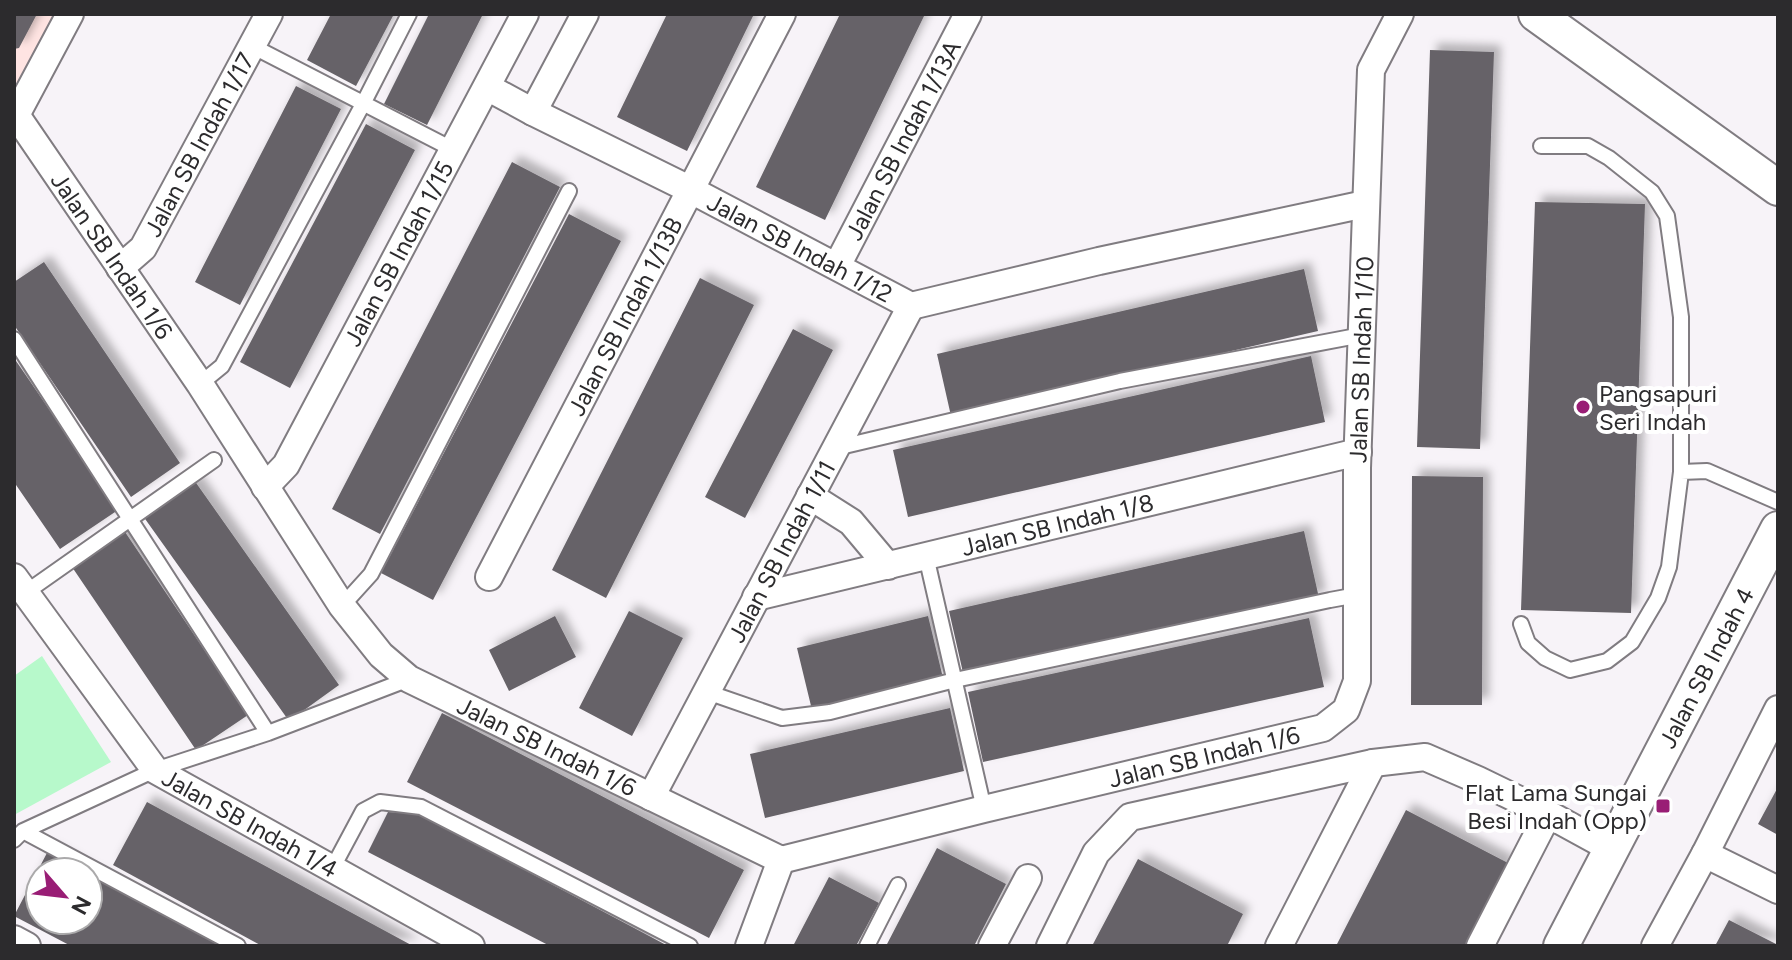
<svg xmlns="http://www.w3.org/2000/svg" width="1792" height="960" font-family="Figtree,sans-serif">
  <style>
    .commercial { fill: #ffe4e2 }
    .green { fill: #b7f9cb }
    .building { fill: #666267; filter: url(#shadow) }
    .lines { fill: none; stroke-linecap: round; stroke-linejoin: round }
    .service-casing { stroke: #807c81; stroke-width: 18 }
    .minor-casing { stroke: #807c81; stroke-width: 30 }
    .tertiary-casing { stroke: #807c81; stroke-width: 38 }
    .service { stroke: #fff; stroke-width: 14 }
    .minor { stroke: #fff; stroke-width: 26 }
    .tertiary { stroke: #fff; stroke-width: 34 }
    .poi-dot { fill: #991d75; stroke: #fff; stroke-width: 3 }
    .labels { text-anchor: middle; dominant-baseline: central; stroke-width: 8; stroke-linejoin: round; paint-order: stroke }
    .street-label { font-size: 24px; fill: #2c2b2d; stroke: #fff }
    .poi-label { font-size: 24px; fill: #2c2b2d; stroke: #fff; text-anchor: start }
  </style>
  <defs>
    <filter id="shadow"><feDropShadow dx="7" dy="-7" stdDeviation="4" flood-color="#0004"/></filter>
  </defs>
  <rect width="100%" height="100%" fill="#f7f3f8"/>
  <path class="commercial" d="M14 14H54L17 83 14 79Z"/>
  <path class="green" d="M42 656 111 762 14 815V676Z"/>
  <path class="building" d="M14 14H37L19 48 14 49Z
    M331 14H394L356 86 307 60Z
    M429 14H483L427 125 384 104Z
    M667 14H754L687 151 617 117Z
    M840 14H925L825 220 756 187Z
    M1430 50 1494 52 1480 449 1417 447Z
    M296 86 341 109 240 305 195 282Z
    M366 124 415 150 290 388 240 362Z
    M512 162 560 187 380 534 332 509Z
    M1535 202 1645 204 1631 613 1521 610Z
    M569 214 621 241 433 600 381 573Z
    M44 262 180 463 131 497 14 325V282Z
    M1304 269 1318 331 951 416 937 354Z
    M700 278 754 305 606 598 552 570Z
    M793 329 833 350 745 518 705 497Z
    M1311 356 1325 422 908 517 893 450Z
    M14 358 118 510 60 549 14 482Z
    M1412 476 1483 477 1482 705H1411Z
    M194 480 339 685 289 721 143 516Z
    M123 529 248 715 196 750 70 564Z
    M1304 531 1319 598 964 677 949 611Z
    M629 611 683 638 632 736 579 708Z
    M555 616 576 657 509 691 489 650Z
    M928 616 943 678 812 710 797 648Z
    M1309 618 1324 687 983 762 968 692Z
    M950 708 964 771 765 818 750 754Z
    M442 713 744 870 709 938 407 782Z
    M1778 787V835L1758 824Z
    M147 802 413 946H262L113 865Z
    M1406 810 1508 863 1465 946H1336Z
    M388 812 419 814 668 946H550L368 852Z
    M937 848 1006 884 974 946H886Z
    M48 851 87 872H40V920H88V873L225 946H71L14 916Z
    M1138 859 1243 914 1227 946H1092Z
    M829 877 879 903 856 946H793Z
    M1729 920 1778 945V946H1715Z"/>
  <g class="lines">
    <g class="service-casing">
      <path id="service" d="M252 46 454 150
        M1541 146H1588L1609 158 1652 192 1667 216 1681 317V472
        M14 339 268 733
        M200 384 222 366 363 104 409 14
        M836 448 1120 381 1362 335
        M926 556 984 809
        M25 593 214 460
        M342 606 371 574 569 191
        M1521 624 1528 643 1545 658 1570 670 1607 661 1632 642 1658 598 1669 567 1681 472 1707 471 1778 502
        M707 692 782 718 830 712 955 680 1330 600 1357 595
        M23 831 238 946
        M14 840 23 831 155 770 268 733 409 679
        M332 869 363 811 380 802 421 807 690 946
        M867 946 898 885"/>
    </g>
    <g class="minor-casing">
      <g id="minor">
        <path id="s1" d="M487 87 533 112 691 190 911 306 1099 261 1365 204"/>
        <path id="s2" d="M14 112 200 384 342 606 381 655 409 679 781 860 984 809 1323 728 1346 710 1357 681V468L1371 70 1400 14"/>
        <path d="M533 112 585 14"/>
        <path d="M14 119 70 14"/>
        <path id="s3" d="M837 266 968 14"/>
        <path id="s4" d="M120 268 143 248 269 14"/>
        <path id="s5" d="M265 487 286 465 525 14"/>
        <path d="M810 496 851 522 888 566"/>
        <path id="s6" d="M14 577 155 770 471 946"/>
        <path id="s7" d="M489 577 782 14"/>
        <path id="s8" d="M756 597 1358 452"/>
        <path id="s9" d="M651 797 911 306"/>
        <path d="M1705 854 1778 890"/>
        <path d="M14 939 27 946"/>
        <path d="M749 946 781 860"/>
        <path d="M992 946 1028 878"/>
        <path d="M1050 946 1096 853 1130 817 1373 763 1425 757 1478 780 1548 814 1612 849"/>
        <path d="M1279 946 1373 763"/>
        <path d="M1480 946 1548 814"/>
        <path d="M1655 946 1705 854 1778 709"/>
      </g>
    </g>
    <g class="tertiary-casing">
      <g id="tertiary">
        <path d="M1536 14 1778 188"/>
        <path id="s10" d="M1561 946 1778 529"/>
      </g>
    </g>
    <use href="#service" class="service"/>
    <use href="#minor" class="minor"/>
    <use href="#tertiary" class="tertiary"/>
  </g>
  <g class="poi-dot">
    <circle cx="1583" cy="407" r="8"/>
    <rect x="1655" y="798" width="16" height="16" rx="4"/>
  </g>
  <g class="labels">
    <g class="street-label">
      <text stroke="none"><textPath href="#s3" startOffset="142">Jalan SB Indah 1/13A</textPath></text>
      <text stroke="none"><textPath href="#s4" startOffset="148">Jalan SB Indah 1/17</textPath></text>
      <text stroke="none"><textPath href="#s1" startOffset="352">Jalan SB Indah 1/12</textPath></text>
      <text stroke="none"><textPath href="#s5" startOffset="270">Jalan SB Indah 1/15</textPath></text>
      <text stroke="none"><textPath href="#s2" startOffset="174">Jalan SB Indah 1/6</textPath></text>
      <text stroke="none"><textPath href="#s7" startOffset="294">Jalan SB Indah 1/13B</textPath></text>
      <text stroke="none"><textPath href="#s2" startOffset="2046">Jalan SB Indah 1/10</textPath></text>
      <text stroke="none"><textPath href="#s8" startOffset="310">Jalan SB Indah 1/8</textPath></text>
      <text stroke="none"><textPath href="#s9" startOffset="278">Jalan SB Indah 1/11</textPath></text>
      <text stroke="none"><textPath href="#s10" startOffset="314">Jalan SB Indah 4</textPath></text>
      <text stroke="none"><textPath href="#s2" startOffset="846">Jalan SB Indah 1/6</textPath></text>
      <text stroke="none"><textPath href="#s2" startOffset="1542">Jalan SB Indah 1/6</textPath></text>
      <text stroke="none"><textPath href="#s6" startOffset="348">Jalan SB Indah 1/4</textPath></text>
    </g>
    <g class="poi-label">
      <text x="1599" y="393">Pangsapuri<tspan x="1599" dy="28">Seri Indah</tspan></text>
      <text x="1647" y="792" text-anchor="end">Flat Lama Sungai<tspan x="1647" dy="28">Besi Indah (Opp)</tspan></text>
    </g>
  </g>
  <rect width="1792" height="960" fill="none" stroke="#2c2b2d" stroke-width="32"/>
  <g transform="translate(64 896) rotate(118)"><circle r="38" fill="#ffffff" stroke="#abaaab" stroke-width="2"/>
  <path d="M0-6L14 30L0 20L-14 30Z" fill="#991d75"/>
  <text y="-12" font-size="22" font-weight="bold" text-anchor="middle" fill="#2c2b2d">N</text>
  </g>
</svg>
